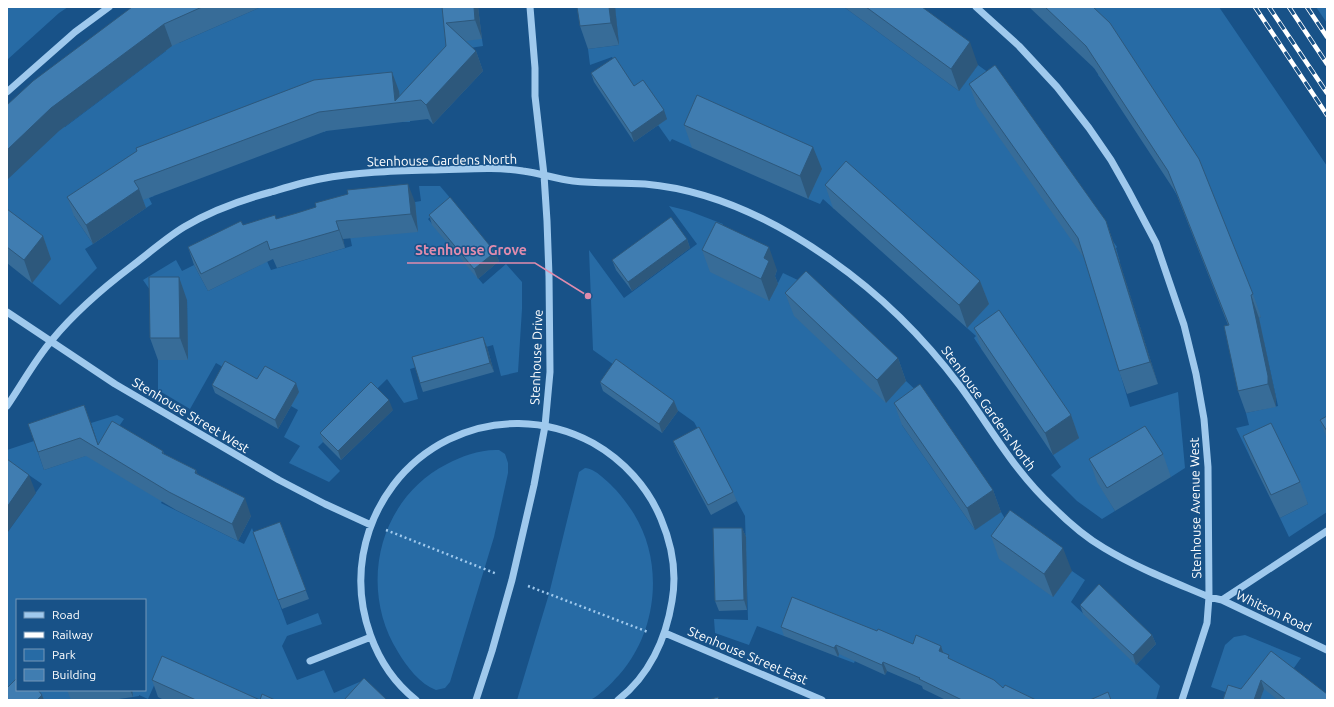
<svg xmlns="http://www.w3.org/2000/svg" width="1334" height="707" font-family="Ubuntu,sans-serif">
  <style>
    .green { fill: #276ba5 }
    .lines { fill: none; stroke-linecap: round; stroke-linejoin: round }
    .path { stroke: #9fc9ed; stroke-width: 2.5; stroke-dasharray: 2 3; stroke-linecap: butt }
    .minor { stroke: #9fc9ed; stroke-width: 7 }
    .rail-casing { stroke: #fff; stroke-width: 4.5 }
    .rail { stroke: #185288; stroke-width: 3; stroke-dasharray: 9; stroke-linecap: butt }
    .wall { fill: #376c98 }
    .shaded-wall { fill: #2d587c }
    .building { fill: #407db1; stroke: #2d587c }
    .labels { text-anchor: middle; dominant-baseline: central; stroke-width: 3; stroke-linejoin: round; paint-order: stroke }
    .street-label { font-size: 13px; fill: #fff; stroke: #185288 }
    .leader { fill: none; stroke: #e08cad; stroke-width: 1.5 }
    .callout-dot { fill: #e08cad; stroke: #185288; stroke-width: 1.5 }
    .callout-label { font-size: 14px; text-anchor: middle; font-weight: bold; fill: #e08cad; stroke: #185288; stroke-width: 3; stroke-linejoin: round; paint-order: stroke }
  </style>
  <rect width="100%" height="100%" fill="#185288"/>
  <path class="green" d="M7 7H68L59 13 7 60Z
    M261 7H447L482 39 483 46 470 48 409 112 410 122H402L399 91 335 98 339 129H330L324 132 313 103 143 167 154 196 149 198 152 204 146 208 127 181 74 216 93 244 85 249 97 268 60 305 32 283 51 259 7 225V180L30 114 65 127 166 51 147 25 179 43Z
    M615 7H844L959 91 978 65 996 78 1117 247 1116 248 1120 262 1108 332 1130 407 1178 392 1185 468 1171 477 1153 448 1098 482 1115 511 1102 519 1077 501 1051 475 1061 467 1053 455 1079 438 1007 333 982 350 974 338 976 336 967 328 988 304 833 208 823 199 820 204 808 199 821 169 705 118 692 148 672 139 670 142 658 125 667 119 638 95 612 57 590 65 588 49 619 45Z
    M1078 7H1219L1327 166V512L1289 537 1280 518 1308 504 1279 445 1251 459 1236 428 1249 425 1246 413 1278 406 1264 342 1230 329 1261 317 1175 192 1132 66 1105 84 1098 75 1100 73 1093 67 1116 43Z
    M1316 7H1327V23Z
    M419 186H440L451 199 428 219 483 284 506 264 522 282V309L518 372 501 376 493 345 410 369 418 399 404 403 387 379 318 447 340 471 329 482 289 463 300 446 284 437 298 410 216 363 190 409 158 390V360H188L187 300H157L143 280 176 260 182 271 194 265 208 291 260 265 255 235 271 270 352 246 344 208 417 232 415 202 421 201Z
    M669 206 689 211 723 224 716 240 769 301 783 273 802 282 886 402 906 381 919 393 902 425 975 530 1001 512 1053 597 1072 571 1085 580 1071 602 1160 686 1156 700H1020L868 632 854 663 838 657 849 628 784 636 757 626 749 645 715 633 714 619 748 620 745 516 694 422 593 350 589 250 624 298 697 244Z
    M117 415 124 419 113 435 178 474 161 503 244 544 252 528 287 625 318 613 322 624 287 636 282 646 297 680 324 670 334 693 364 680 366 700H229L161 670 148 699 139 695V696L133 697 132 690H145V600H17V690H71L72 700H7V533L42 484 7 460V450L34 441 44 470 100 451 91 423Z
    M499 450 505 454 508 463V473L494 537 450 682 445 688 436 690C420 684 407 667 398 652 358 588 378 499 447 464 462 456 481 449 499 450Z
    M585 468C595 468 609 483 616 490 623 498 629 506 634 514 663 561 658 626 624 669 616 679 601 695 590 700 585 701 577 700 572 700 554 700 535 700 517 700L549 594 578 476 579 472Z
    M1245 635 1301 658 1291 672 1278 700H1248L1211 687 1225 645 1234 637Z"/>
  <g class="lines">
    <path class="path" d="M386 530 497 574
      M528 586 648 632"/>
    <path class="minor" d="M976 7 1019 46 1057 87 1089 128 1111 160 1128 190 1156 243 1184 325 1196 374 1204 419 1208 467 1209 597 1207 623 1182 700
      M7 92 75 32 109 7
      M7 312 115 384 279 480 325 504 371 525
      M7 406C22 384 35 360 52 340 75 312 103 288 132 266 149 253 166 238 184 227 211 211 241 200 271 192 288 187 304 182 320 179 356 172 392 171 429 170 460 170 492 166 523 171 540 173 556 179 573 181 597 184 621 182 645 184 713 190 776 221 831 260 881 295 924 338 960 386 991 428 1014 471 1053 507 1068 522 1085 537 1104 548 1137 568 1174 582 1209 597L1222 600 1327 650
      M1222 600 1327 531
      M665 633 822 700
      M310 661 371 637
      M416 700C374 667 354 608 363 555 382 448 496 391 593 443 623 460 648 487 661 519 672 545 677 573 672 601 666 639 649 676 618 700
      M476 700 492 651 512 580 534 485 545 426 550 372 549 276 547 221 544 175 535 96V68L530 7"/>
    <g class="rail-casing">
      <path id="rail" d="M1255 7 1327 115
        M1269 7 1327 93
        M1289 7 1327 64
        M1307 7 1327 37"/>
    </g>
    <use href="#rail" class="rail"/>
  </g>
  <path class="wall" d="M132 7H261L172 46 59 131Z
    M442 7H478L482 39 465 41 476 51 483 71 433 124 428 119 326 131 143 200 146 208 93 244 74 216 67 197 137 151 399 91 400 96 446 46Z
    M615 7 619 45 588 49 580 26Z
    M844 7H922L978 65 959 91Z
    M1029 7H1093L1253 294 1261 317 1259 318 1276 398V407L1246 413 1238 391 1228 325 1176 193 1094 68Z
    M591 73 634 86 667 119 634 142 594 82Z
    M969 84 1106 221 1114 244 1158 384 1127 394 1119 371 1084 258 977 106Z
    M684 125 822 169 808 199 692 148Z
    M825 185 980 281 989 304 967 328 833 208Z
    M415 202 418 232 343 239 345 248 277 268 273 259 208 291 194 265 188 247 243 225 277 219Z
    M7 209 43 236 51 259 32 283 7 263Z
    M429 215 495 252 499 261 478 279 432 225Z
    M687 239 690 248 632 291 616 270 612 260Z
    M702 250 777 270 775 276 778 284 769 301 710 272Z
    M785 293 898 358 906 381 886 403 794 316Z
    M187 300 188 360H158L150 338Z
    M974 328 1071 415 1079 438 1053 455 982 350Z
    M487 347 494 372 423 392 420 383Z
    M257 379 299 392 278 429 215 393 212 385Z
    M600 382 674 401 678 411 662 433 603 391Z
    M894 403 993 490 1001 512 975 530 902 425Z
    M84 405 98 445 163 451 164 454 196 470 198 475 251 516 238 541 176 510 86 456 44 470 38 452Z
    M393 410 341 460 323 442 320 433Z
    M1327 416V439L1320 420Z
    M1243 436 1300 482 1308 504 1280 518 1251 459Z
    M673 441 733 492 737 501 711 515 677 451Z
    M1163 454 1171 477 1115 511 1097 482 1089 459Z
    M280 522 309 599 282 609 253 532Z
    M742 528 746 537 747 610 719 611 715 601Z
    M991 536 1072 571 1053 597 999 559Z
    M1080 605 1152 635 1156 644 1136 665 1083 614Z
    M781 627 877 631 913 644 941 646 944 653 949 655 950 659 1003 688 1036 700H946L923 689 922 686 887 671 885 675 839 654 838 657 784 636Z
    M1271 651 1327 700H1278L1264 689 1260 700H1223L1241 689Z
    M152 680 260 700H275H164L158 697Z
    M67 690H132L133 697 112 700H71Z"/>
  <path class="shaded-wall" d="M474 7H478L482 39 475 20Z
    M609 7H615L619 45 611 23Z
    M164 24 172 46 59 131 7 180V150L51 108Z
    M970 42 978 65 959 91 951 69Z
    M476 51 483 71 433 124 426 105Z
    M392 72 399 91 400 102 395 101Z
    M664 110 667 119 634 142 631 133Z
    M813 147 822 169 808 199 800 176Z
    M408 184 415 202 418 232 411 214Z
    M139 189 146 208 93 244 86 225Z
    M336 221 343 239 345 248Z
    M1106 221 1114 244 1158 384 1150 362Z
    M43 236 51 259 32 283 24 260Z
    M687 239 690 248 632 291 628 282Z
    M769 247 777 270 775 276 778 284 769 301 761 279 764 258Z
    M495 252 499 261 478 279 474 269Z
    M179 277 187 300 188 360 180 338Z
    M980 281 989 304 967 328 959 305Z
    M1251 295 1259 318 1276 398V407L1268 384Z
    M483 337 487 347 494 372 490 363Z
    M898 358 906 381 886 403 877 380Z
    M296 383 299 392 278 429 275 420Z
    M389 400 393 410 341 460 338 451Z
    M674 401 678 411 662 433 659 424Z
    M84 405 91 423 100 450H99Z
    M1071 415 1079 438 1053 455 1045 433Z
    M196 470 203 488 195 473Z
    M29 475 36 493 7 533V507Z
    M993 490 1001 512 975 530 967 508Z
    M245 498 251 516 238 541 232 524Z
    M742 528 746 537 747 610 744 600Z
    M1063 548 1072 571 1053 597 1044 574Z
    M1152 635 1156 644 1136 665 1133 655Z
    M836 645 839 654 838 657 834 648Z
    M941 646 944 655 939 651Z
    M883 662 887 671 885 675 882 665Z
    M1261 680 1264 689 1260 700H1254Z
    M130 690H132L133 697Z
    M42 695 44 700H37Z"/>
  <path class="building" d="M132 7H202L164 24 51 108 7 150V105L33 81Z
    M442 7H474L475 20 446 23 476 51 426 105 421 100 319 112 134 181 139 189 86 225 67 197 137 151 136 148 314 80 392 72 395 101 446 46Z
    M577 7H609L611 23 580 26Z
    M866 7H922L970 42 951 69Z
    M1045 7H1093L1110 23 1199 159 1253 294 1251 295 1268 376V384L1238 391 1224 326 1229 325 1168 171 1086 46Z
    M615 57 634 86 643 80 664 110 631 133 591 73Z
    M995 65 1106 221 1150 362 1119 371 1078 238 969 84Z
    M697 95 813 147 800 176 684 125Z
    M846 161 980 281 959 305 825 185Z
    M408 184 411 214 336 221 339 230 270 250 267 241 201 274 188 247 241 221 243 225 275 215 276 219 297 213 316 207 315 203 348 194 347 190Z
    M450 197 495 252 474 269 429 215Z
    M7 209 43 236 24 260 7 247Z
    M671 217 687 239 628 282 612 260Z
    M716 222 769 247 764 258 769 261 761 279 702 250Z
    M806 271 898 358 877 380 785 293Z
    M149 277H179L180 338H150Z
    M999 310 1071 415 1045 433 974 328Z
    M483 337 490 363 420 383 412 357Z
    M616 359 674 401 659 424 600 382Z
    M225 361 257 379 265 366 296 383 275 420 212 385Z
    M371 382 389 400 338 451 320 433Z
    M920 384 993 490 967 508 894 403Z
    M84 405 98 445 112 421 163 451 162 453 196 470 195 473 245 498 232 524 169 492 80 438 38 452 28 424Z
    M1327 416V431L1320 420Z
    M1271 423 1300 482 1271 495 1243 436Z
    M1145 426 1163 454 1107 488 1089 459Z
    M699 427 733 492 708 505 673 441Z
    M7 459 29 475 7 507Z
    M1010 510 1063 548 1044 574 991 536Z
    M280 522 306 590 278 600 253 532Z
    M713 528H742L744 600 715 601Z
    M1099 584 1152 635 1133 655 1080 605Z
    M792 597 877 631 878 629 913 644 916 635 941 646 939 651 949 655 948 658 994 680 1003 688 1005 685 1036 700H962L919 679 920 678 883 662 882 665 836 645 834 648 781 627Z
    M1271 651 1327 694V700H1286L1261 680 1254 700H1223L1228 685 1241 689Z
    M162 656 260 700 262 694 275 700H196L152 680Z
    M17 678V690H38L42 695 37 700H7V688Z
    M364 678 387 700H344Z
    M1108 692 1111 700H1090Z
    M718 697 719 700H708Z"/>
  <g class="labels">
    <g class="street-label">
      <text transform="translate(442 160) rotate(-1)">Stenhouse Gardens North</text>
      <text transform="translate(536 357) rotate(-88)">Stenhouse Drive</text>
      <text transform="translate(989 408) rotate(54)">Stenhouse Gardens North</text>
      <text transform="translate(191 415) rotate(31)">Stenhouse Street West</text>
      <text transform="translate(1195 508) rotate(-91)">Stenhouse Avenue West</text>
      <text transform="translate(1274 611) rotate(25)">Whitson Road</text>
      <text transform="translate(748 655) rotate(23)">Stenhouse Street East</text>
    </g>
  </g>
  <path class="leader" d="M588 296L535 263H407"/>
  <circle class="callout-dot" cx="588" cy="296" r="4"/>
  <g class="callout-label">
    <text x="471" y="255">Stenhouse Grove</text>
  </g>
  <rect width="1334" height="707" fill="none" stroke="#ffffff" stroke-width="16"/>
  <rect x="16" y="599" width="130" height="92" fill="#185288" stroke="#7497b8"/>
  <rect x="24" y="612" width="20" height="6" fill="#9fc9ed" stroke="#7497b8"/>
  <text x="52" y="619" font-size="12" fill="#ffffff">Road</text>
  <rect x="24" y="632" width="20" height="6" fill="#ffffff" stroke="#7497b8"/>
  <text x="52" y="639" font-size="12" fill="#ffffff">Railway</text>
  <rect x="24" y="649" width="20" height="12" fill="#276ba5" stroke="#7497b8"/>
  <text x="52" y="659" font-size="12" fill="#ffffff">Park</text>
  <rect x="24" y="669" width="20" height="12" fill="#407db1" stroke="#7497b8"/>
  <text x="52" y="679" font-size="12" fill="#ffffff">Building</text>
</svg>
